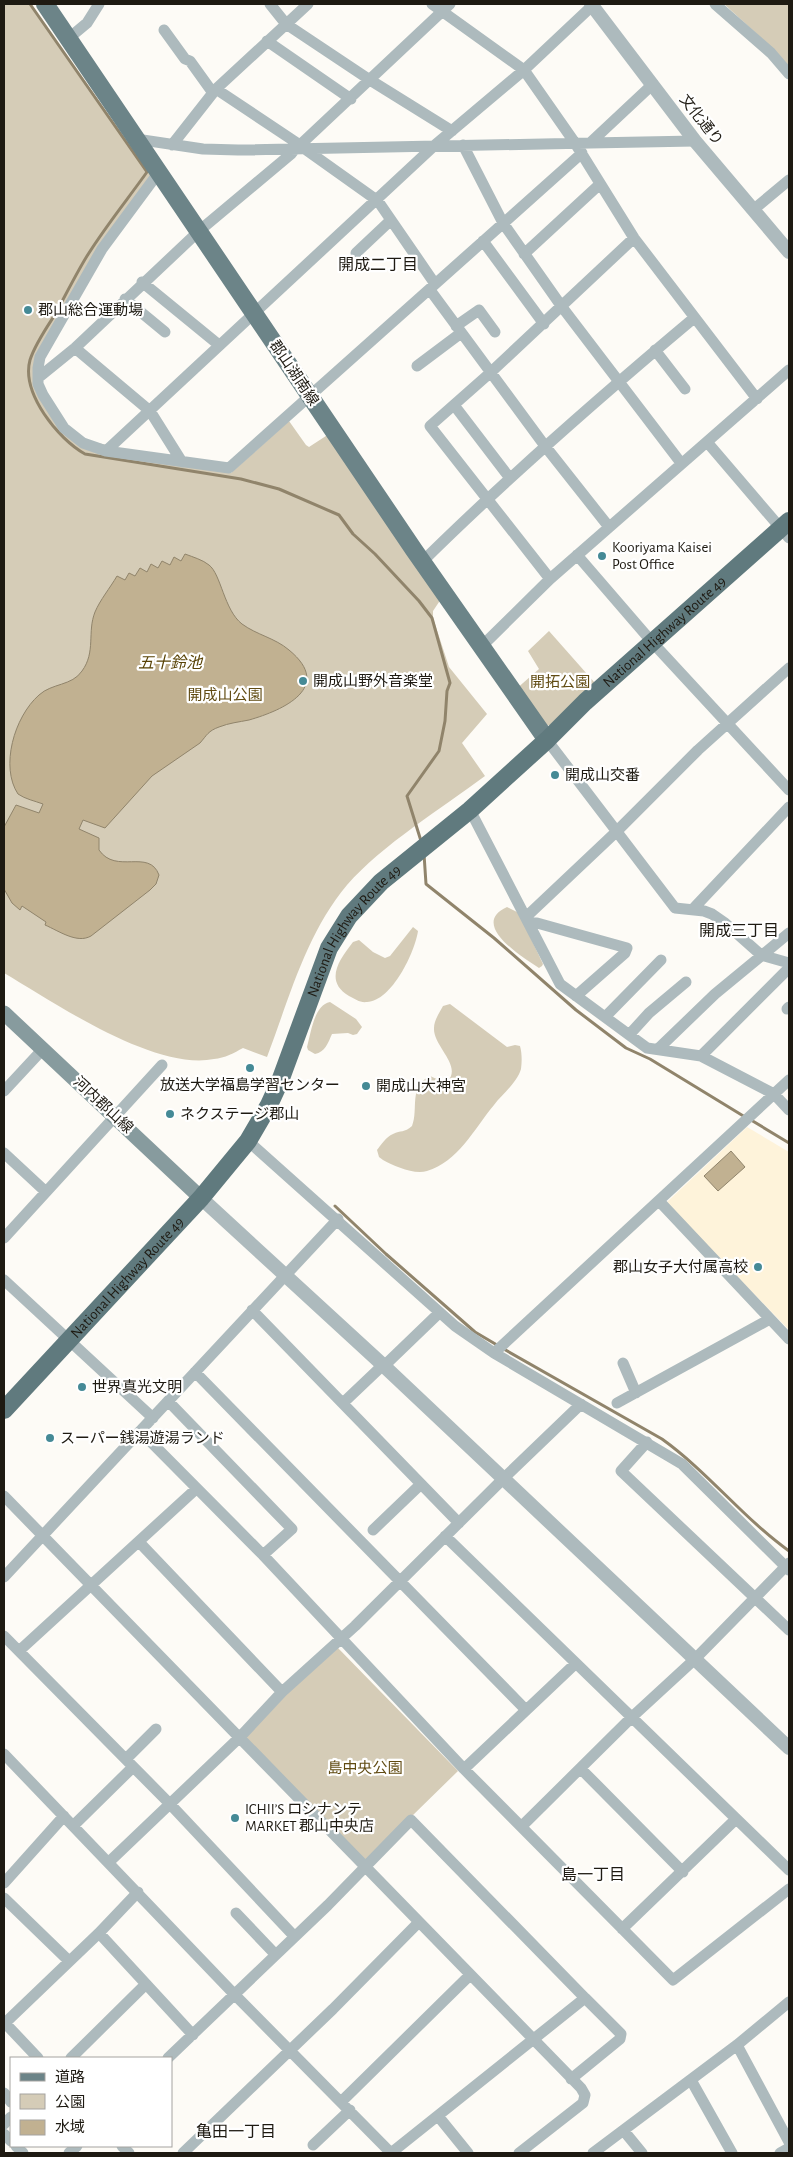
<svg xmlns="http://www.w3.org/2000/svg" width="793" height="2157" font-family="'Alegreya Sans','Noto Sans JP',sans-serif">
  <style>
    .built { fill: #fef3da }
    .green { fill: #d5ccb7 }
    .water { fill: #c1b191; stroke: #90846b }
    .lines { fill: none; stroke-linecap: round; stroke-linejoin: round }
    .stream { stroke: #90846b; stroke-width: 3 }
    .minor { stroke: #adbabd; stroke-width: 11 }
    .tertiary { stroke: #adbabd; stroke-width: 14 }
    .secondary { stroke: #879b9e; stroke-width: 15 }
    .primary { stroke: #6c8488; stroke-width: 18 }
    .trunk { stroke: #607a7e; stroke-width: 18 }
    .poi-dot { fill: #458a96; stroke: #fff; stroke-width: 2 }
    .labels { text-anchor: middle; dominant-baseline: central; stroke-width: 4.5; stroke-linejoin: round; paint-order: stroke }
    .street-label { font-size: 15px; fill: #1e1a12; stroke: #fff }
    .poi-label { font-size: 15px; fill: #1e1a12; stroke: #fff; text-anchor: start }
    .park-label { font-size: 15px; fill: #614b12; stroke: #fff }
    .neighbourhood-label { font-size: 16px; fill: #1e1a12; stroke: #fff }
    .water-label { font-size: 16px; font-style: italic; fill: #594306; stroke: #fff }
  </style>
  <rect width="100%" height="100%" fill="#fdfbf6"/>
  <path class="built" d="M747 1127 789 1152V1330L666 1203Z"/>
  <path class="green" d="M4 4H30L151 175 34 373 67 436 231 473 289 421 306 445 309 447 329 434 441 599 433 611V618L449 667 487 714 462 743 485 776C442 808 382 845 347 885 306 934 289 999 267 1057L243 1048C234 1053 225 1058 214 1059 154 1071 55 1003 4 973Z
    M724 4H789V69L771 47Z
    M549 631 595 683 550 725 542 726 515 690 539 669 528 651Z
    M507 907 519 913 543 964 542 966 539 968C522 957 469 924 507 907Z
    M413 927 418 931C415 952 392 1001 367 1002 360 1003 355 999 349 996 324 981 339 960 353 942L359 940 373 952 385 958 390 956Z
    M330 1002 356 1019 362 1027 357 1034 353 1035 348 1033 332 1034C328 1043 325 1052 315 1054L308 1050 307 1047C311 1033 314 1005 330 1002Z
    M450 1004 507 1047 515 1045 520 1046C522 1053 522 1062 521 1069 517 1083 502 1094 494 1105 474 1129 458 1162 427 1171 414 1175 394 1166 383 1160L379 1157 377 1150C381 1145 386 1137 393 1134 401 1130 404 1133 412 1126 419 1109 408 1087 430 1076L441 1081H448C462 1065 433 1046 434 1028 434 1021 439 1013 443 1006Z
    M338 1648 458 1771 365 1862 245 1738 289 1692Z"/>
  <path class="water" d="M185 554C193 557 203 560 209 565 221 574 224 610 242 624 257 635 275 638 289 650 334 687 284 710 249 720 239 722 229 723 219 727 208 731 207 735 200 743L152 776 105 828 83 820 79 829 99 838V850C116 875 149 848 159 875L156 884 150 890 91 936C77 944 59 931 45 925L46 922 22 906 20 910 12 903 4 889V827L16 805 39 813 43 804C35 801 25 799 18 794 0 767 14 717 39 695 52 683 72 686 82 671 96 652 87 632 95 612 100 600 110 588 117 576L125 580 129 573 135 576 140 568 147 572 151 564 158 568 162 561 170 565 174 557 181 561Z
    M731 1151 745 1167 718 1191 704 1176Z"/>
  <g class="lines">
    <path class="stream" d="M30 4 147 172C127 200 105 227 87 256 76 274 66 294 56 313 47 327 35 344 30 360 21 393 58 439 85 454L241 479 279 489 339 515 353 534 375 554 419 601 432 618 450 683 447 691 445 721 439 751 407 796 421 841
      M424 854 426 884 494 938 576 1010 626 1048 650 1059 745 1117
      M751 1120 789 1143
      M335 1206 386 1254 475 1332 497 1345
      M502 1348 662 1439C708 1472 743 1518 789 1551"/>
    <path class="minor" d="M270 4 286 24 370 80 452 131
      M432 4 524 70 575 143 634 238 757 399
      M715 4 771 53 789 74
      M164 30 185 59 190 61 213 93
      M69 38 87 23 99 4
      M267 41 351 99
      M216 89 300 145
      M136 139 203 149 238 150 590 143 653 84
      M590 143 695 141
      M172 145 216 89 308 4
      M463 145 503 223 562 307 681 463
      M300 149V145L450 4
      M305 149 378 201 435 284
      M159 172 102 249 40 357 38 368V384L43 395 64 428 83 443 106 451 229 468 582 153
      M753 210 789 180
      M483 241 544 324
      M356 253 391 220
      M524 254 600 184
      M142 282 219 345
      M430 290 545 446 609 527
      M125 299 165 332
      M456 326 479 310 495 332
      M75 348 150 411 182 462
      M655 350 685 389
      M417 366 461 333
      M38 378 75 348 199 231 291 154 295 149
      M454 405 509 477
      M707 442 789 538
      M106 451 435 145 524 70 592 6
      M577 555 652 642 789 790
      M422 562C509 476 601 396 694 318
      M550 579 430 426 490 373 634 238
      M481 647 550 579 789 370
      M547 740 675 908 704 911 712 914 725 923 761 955 789 963
      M470 810 560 984 647 1048 701 1056 774 1094 789 1110
      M692 910 789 807
      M526 917 616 832 698 750 789 668
      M529 923H537L627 948 625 953 576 996
      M787 1009 789 1007
      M605 1017 661 960
      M629 1035 649 1013 686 982
      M658 1049 715 994 789 933
      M701 1056 789 968
      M4 1091 43 1049
      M248 1141 455 1326 494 1353 682 1464 789 1570
      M4 1153 46 1192
      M659 1201 789 1339
      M4 1238 162 1065
      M4 1280 153 1418
      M252 1310 459 1523
      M494 1353 789 1080
      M623 1363 636 1393
      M384 1366 439 1313
      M195 1372 526 1710
      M168 1401 292 1529 263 1555
      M343 1403 383 1365
      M617 1403 770 1319
      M140 1431 263 1555 464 1769 673 1980 789 1889
      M647 1442 621 1471 789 1630
      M4 1496 581 2088 585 2095 583 2103 519 2153
      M373 1530 421 1484
      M445 1536 789 1870
      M139 1542 282 1692
      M4 1577 338 1219
      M4 1636 169 1803 294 1936
      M19 1651 196 1489
      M4 1754 234 1994 391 2153
      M126 1759 156 1729
      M464 1769 575 1664
      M581 1769 683 1872
      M73 1826 133 1767
      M522 1826 632 1717 695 1659 789 1563
      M109 1862 240 1737 282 1692 355 1626 503 1479 581 1404
      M4 1883 64 1816
      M4 1898 69 1961
      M236 1913 275 1954
      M622 1929 736 1819
      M99 1933 193 2035
      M4 2022 38 2058
      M4 2024 99 1933 138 1892
      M737 2045 789 2142
      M71 2058 146 1984
      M168 2058 328 1905 411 1820 585 1998 391 2153
      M571 2079 620 2039 621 2034 585 1998
      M691 2080 732 2153
      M4 2093 11 2102
      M341 2102 470 1975
      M438 2116 468 2153
      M4 2124 11 2117
      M624 2131 642 2153
      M4 2134 11 2141
      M313 2145 350 2110
      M16 2146 23 2153
      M122 2146 129 2153
      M69 2153 77 2146
      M183 2153 333 2009 418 1923
      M593 2153 737 2045 789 2002
      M780 2153 789 2148"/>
    <path class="tertiary" d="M591 4 695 141 789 252
      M201 1198 384 1366 789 1748"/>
    <path class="secondary" d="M4 1013 201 1198"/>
    <path class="primary" d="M45 4 414 550 547 740"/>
    <path class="trunk" id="s1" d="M4 1410 201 1198 248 1141 269 1105 280 1081 329 948 349 916 381 882 470 810 547 740 585 702 789 521"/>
  </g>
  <g class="poi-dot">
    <circle cx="28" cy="310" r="5"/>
    <circle cx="602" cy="556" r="5"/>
    <circle cx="303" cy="681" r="5"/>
    <circle cx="555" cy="775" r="5"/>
    <circle cx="250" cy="1068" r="5"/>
    <circle cx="366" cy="1086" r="5"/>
    <circle cx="170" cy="1114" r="5"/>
    <circle cx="758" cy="1267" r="5"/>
    <circle cx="82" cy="1387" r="5"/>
    <circle cx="50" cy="1438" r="5"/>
    <circle cx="235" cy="1818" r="5"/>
  </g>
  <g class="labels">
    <g class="street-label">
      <text transform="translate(701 120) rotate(52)">文化通り</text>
      <text transform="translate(294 373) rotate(56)">郡山湖南線</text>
      <text stroke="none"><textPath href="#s1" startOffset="1036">National Highway Route 49</textPath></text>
      <text stroke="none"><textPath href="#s1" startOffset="601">National Highway Route 49</textPath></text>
      <text transform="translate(103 1105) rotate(43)">河内郡山線</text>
      <text stroke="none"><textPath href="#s1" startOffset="181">National Highway Route 49</textPath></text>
    </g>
    <g class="poi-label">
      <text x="38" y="310">郡山総合運動場</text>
      <text x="612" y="547">Kooriyama Kaisei<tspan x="612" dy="17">Post Office</tspan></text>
      <text x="313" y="681">開成山野外音楽堂</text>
      <text x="565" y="775">開成山交番</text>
      <text x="250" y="1085" text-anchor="middle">放送大学福島学習センター</text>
      <text x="376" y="1086">開成山大神宮</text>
      <text x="180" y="1114">ネクステージ郡山</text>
      <text x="748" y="1267" text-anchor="end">郡山女子大付属高校</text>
      <text x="92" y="1387">世界真光文明</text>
      <text x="60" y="1438">スーパー銭湯遊湯ランド</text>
      <text x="245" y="1809">ICHII’S ロシナンテ<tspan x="245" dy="17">MARKET 郡山中央店</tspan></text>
    </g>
    <g class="park-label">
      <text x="560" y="682">開拓公園</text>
      <text x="225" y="695">開成山公園</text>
      <text x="365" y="1768">島中央公園</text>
    </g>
    <g class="neighbourhood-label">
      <text x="378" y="265">開成二丁目</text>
      <text x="739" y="931">開成三丁目</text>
      <text x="593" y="1875">島一丁目</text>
      <text x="236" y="2132">亀田一丁目</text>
    </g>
    <g class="water-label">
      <text x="170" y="663">五十鈴池</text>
    </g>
  </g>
  <rect width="793" height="2157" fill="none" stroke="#1e1a12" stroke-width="10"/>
  <rect x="10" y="2057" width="162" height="90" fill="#ffffff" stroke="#a5a3a0"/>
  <rect x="20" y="2073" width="25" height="8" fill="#6c8488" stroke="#a5a3a0"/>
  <text x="55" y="2082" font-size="15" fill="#1e1a12">道路</text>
  <rect x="20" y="2094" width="25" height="15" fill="#d5ccb7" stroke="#a5a3a0"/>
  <text x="55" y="2107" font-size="15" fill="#1e1a12">公園</text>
  <rect x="20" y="2120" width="25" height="15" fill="#c1b191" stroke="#a5a3a0"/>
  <text x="55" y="2132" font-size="15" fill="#1e1a12">水域</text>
</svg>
